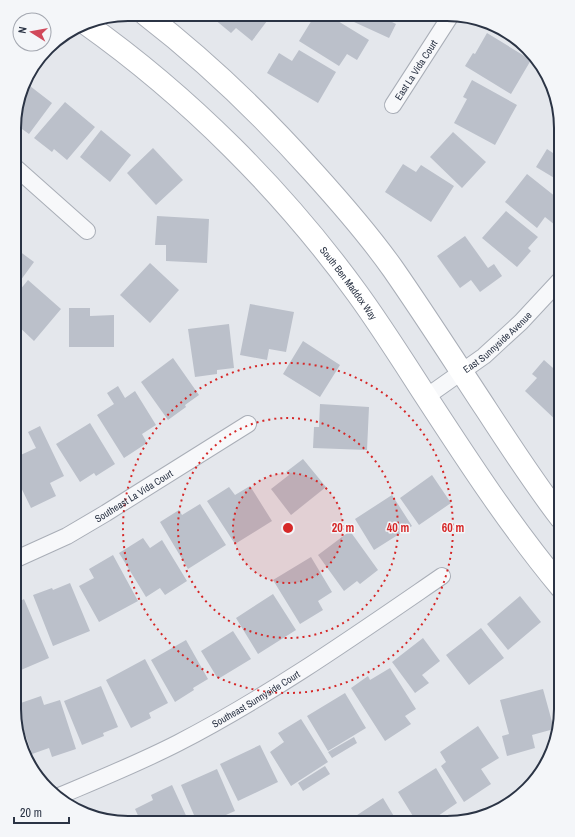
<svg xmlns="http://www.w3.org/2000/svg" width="575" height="837" font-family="'Archivo Narrow',sans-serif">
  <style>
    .building { fill: #bbc0ca }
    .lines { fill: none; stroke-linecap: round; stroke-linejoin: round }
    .minor-casing { stroke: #a9aeb7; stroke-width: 18 }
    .secondary-casing { stroke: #a9aeb7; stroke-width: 24 }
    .minor { stroke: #f7f8fa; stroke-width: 16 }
    .secondary { stroke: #fff; stroke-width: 22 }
    .ring { fill: none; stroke: #d62828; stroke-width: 2; stroke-dasharray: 2 4 }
    .labels { text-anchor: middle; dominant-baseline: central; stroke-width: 3; stroke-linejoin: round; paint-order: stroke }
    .street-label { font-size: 10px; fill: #2b3445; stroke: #f4f6f9 }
    .rim { fill: none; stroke: #2b3445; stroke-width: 2 }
    .centre { fill: #d62828; stroke: #f4f6f9; stroke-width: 2 }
    .ring-label { font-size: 12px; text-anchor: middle; font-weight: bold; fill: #d62828; stroke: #f4f6f9; stroke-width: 3; stroke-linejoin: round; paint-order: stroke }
  </style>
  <rect width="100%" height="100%" fill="#e4e7ec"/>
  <path class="building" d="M208 14H259L267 21 252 41 236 28 231 33Z
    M315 15H328L369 40 357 60 347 54 339 66 299 41Z
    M342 15H390L388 20 396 24 389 38 341 16Z
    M487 33 531 60 511 94 465 66 473 53 475 54Z
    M299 50 336 72 318 103 267 73 279 53 292 61Z
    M472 80 517 105 495 145 454 123 467 99 463 97Z
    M30 86 52 103 29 134 15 124V113L22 93 24 94Z
    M65 102 95 127 67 160 54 149 52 152 34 138Z
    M561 126V139L555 136Z
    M101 130 131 155 110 182 80 157Z
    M453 132 486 162 462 188 430 157Z
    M561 147V182L536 167 547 149 556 155Z
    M153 148 183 180 156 205 127 173Z
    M403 164 416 172 421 165 454 186 431 222 385 192Z
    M527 174 561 201V217L555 225 545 217 537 228 505 202Z
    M506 211 538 237 528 248 531 251 517 267 482 238Z
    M157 216 209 219 207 263 166 261V245H155Z
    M465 236 488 268 494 264 502 276 480 292 471 280 460 288 437 256Z
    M15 248 34 262 15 288Z
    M150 263 179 290 150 323 120 295Z
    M28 280 61 309 34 341 15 323V296Z
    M250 304 294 312 286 352 269 349 267 360 240 355Z
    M69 308H90V316L114 315V347H69Z
    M229 324 234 368 217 370V374L195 377 188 329Z
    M303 341 340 365 320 397 283 374Z
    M561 342V351L556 348Z
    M173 358 199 395 185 405 186 407 168 420 141 382Z
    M544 360 561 375V421L559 423 525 391 537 378 532 374Z
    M118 386 125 398 135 391 156 425 142 434 147 443 124 458 97 415 114 404 107 393Z
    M320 404 369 407 367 450 313 448 314 427H319Z
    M90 423 115 464 96 476 94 473 80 482 56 444Z
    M40 426 64 476 50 483 56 496 31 508 14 473V458L36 448 28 432Z
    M303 459 326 487 291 515 271 489 289 475 286 472Z
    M432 475 451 503 419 525 400 498Z
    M250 486 272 521 235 544 207 501 229 487 235 495Z
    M392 495 412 526 374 550 355 519Z
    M14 497 22 514 14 517Z
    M200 504 226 545 188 569 160 522 179 510 182 515Z
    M350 531 378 570 360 584 357 581 344 591 318 555Z
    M143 538 150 548 162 540 187 581 165 595 160 588 146 597 119 553Z
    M113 555 138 601 99 622 79 586 94 578 89 569Z
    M311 557 332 592 318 601 323 610 300 624 273 580Z
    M70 583 90 631 53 646 33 595 52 588 53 590Z
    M273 594 296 630 258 654 236 618Z
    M520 596 541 622 508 650 487 624Z
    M24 599 49 658 14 673V604Z
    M481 628 504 658 469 685 446 655Z
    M233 631 251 659 218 679 201 651Z
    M423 638 440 661 422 675 429 683 415 693 392 662Z
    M186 640 208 679 193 688 194 690 175 702 151 660Z
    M145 659 168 703 149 713 151 718 131 728 106 680Z
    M390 668 416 709 405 716 411 724 385 741 351 688 368 676 370 680Z
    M101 686 118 727 103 733 104 736 82 745 64 701Z
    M543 689 554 729 532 735 535 748 507 756 502 736 509 734 500 700Z
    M345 693 366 728 328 751 307 716Z
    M41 696 44 705 60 700 76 749 52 757 49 748 32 754 15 705Z
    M301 719 328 762 291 786 270 752 284 742 278 733Z
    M478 726 499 758 481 769 491 784 464 802 441 766 446 762 440 752Z
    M354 737 357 743 332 758 328 752Z
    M260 745 278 782 238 801 220 764Z
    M325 766 330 774 303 791 298 783Z
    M436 768 457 803 438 816 442 823H413L416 821 398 792Z
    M217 769 235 811 210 822H197L181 785Z
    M172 785 189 822H141L135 809 153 800 151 795Z
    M383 798 398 823H345Z
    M131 818 133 822H122Z"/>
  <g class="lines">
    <g class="minor-casing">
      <g id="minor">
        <path id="s1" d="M393 105 451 15"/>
        <path d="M15 167 87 231"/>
        <path id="s2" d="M426 397 484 356 521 322 561 279"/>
        <path id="s3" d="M14 560 67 536 106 513 248 424"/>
        <path id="s4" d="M57 797C97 780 139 763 178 743 271 695 356 635 442 576"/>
      </g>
    </g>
    <g class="secondary-casing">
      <g id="secondary">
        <path d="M145 14C206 61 262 115 313 172 341 203 369 235 393 269 425 315 455 362 486 409 510 446 534 483 561 518"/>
        <path id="s5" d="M85 23C188 96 283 191 357 293 381 326 403 361 425 395 468 461 511 527 561 587"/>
      </g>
    </g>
    <use href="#minor" class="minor"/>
    <use href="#secondary" class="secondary"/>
  </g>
  <circle cx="288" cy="528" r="55" fill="#d62828" fill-opacity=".12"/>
  <g class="ring">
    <circle cx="288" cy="528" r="55"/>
    <circle cx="288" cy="528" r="110"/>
    <circle cx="288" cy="528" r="165"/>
  </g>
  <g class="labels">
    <g class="street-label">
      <text stroke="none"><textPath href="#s1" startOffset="42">East La Vida Court</textPath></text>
      <text stroke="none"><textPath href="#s5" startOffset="372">South Ben Maddox Way</textPath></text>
      <text stroke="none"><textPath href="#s2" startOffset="90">East Sunnyside Avenue</textPath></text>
      <text stroke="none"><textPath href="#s3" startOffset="136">Southeast La Vida Court</textPath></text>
      <text stroke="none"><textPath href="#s4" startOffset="222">Southeast Sunnyside Court</textPath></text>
    </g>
  </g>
  <path d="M0 0H575V837H0ZM128 21H447A107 107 0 0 1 554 128V709A107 107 0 0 1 447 816H128A107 107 0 0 1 21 709V128A107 107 0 0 1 128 21Z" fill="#f4f6f9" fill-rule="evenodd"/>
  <path class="rim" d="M128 21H447A107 107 0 0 1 554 128V709A107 107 0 0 1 447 816H128A107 107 0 0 1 21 709V128A107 107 0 0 1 128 21Z"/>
  <circle cx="288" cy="528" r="6" class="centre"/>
  <g class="ring-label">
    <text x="343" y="532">20 m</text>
    <text x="398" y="532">40 m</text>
    <text x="453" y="532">60 m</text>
  </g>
  <g transform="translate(32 32) rotate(281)"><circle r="19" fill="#f4f6f9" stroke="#a4a8b1"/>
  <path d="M0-3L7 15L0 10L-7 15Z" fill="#d1495b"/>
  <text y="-6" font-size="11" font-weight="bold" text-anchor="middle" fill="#2b3445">N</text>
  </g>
  <path d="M14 817v6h55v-6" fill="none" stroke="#2b3445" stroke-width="2"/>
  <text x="20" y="817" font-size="12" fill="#2b3445" stroke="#f4f6f9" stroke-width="3" paint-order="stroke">20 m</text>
</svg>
